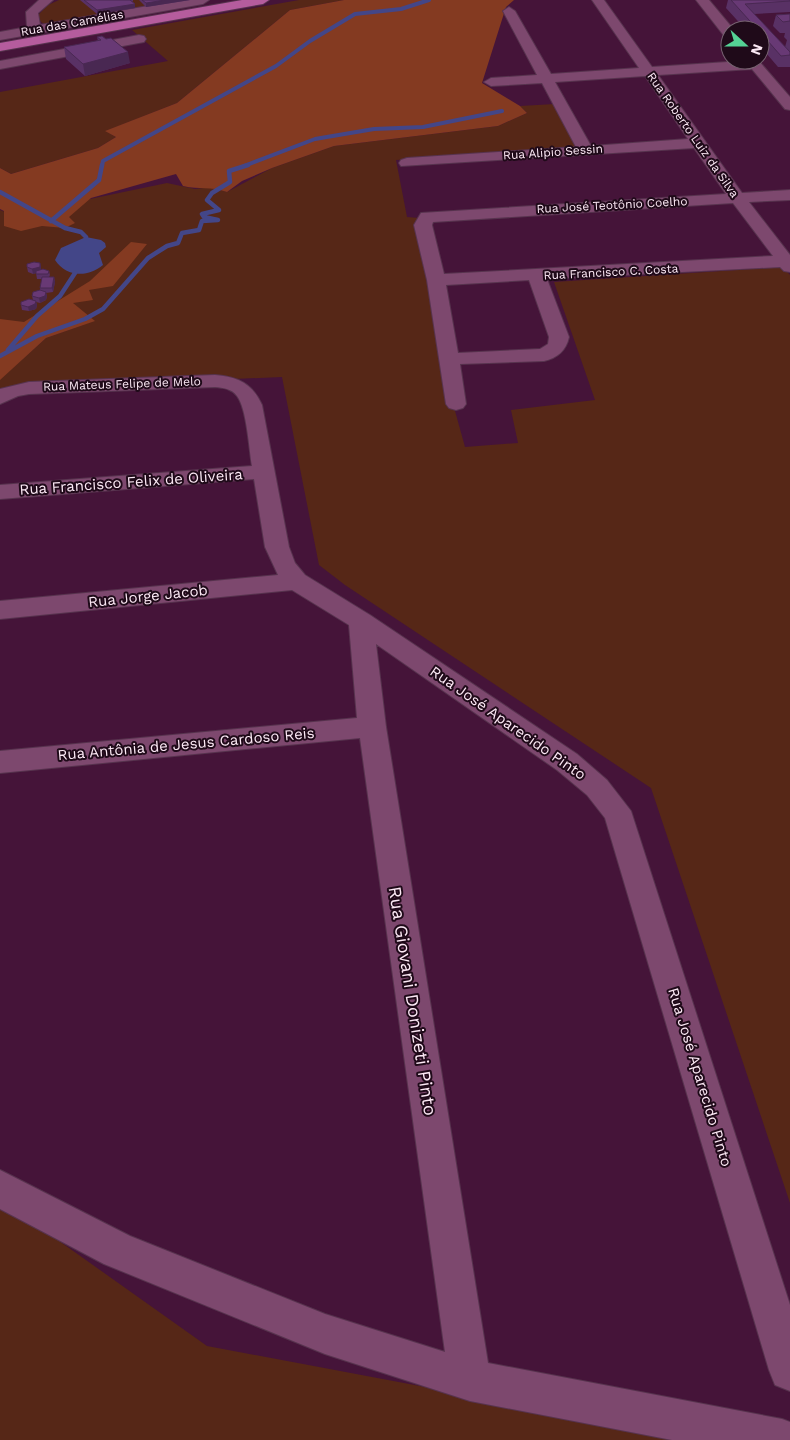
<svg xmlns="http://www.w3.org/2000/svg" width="790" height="1440" font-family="'Work Sans',sans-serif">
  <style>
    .green { fill: #562717 }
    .forest { fill: #843a21 }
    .water { fill: #434688 }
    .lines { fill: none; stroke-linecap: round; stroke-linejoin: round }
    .stream-far1 { stroke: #434688; stroke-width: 4 }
    .stream { stroke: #434688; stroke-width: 4.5 }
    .minor-casing { stroke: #57334e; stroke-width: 2 }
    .major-casing { stroke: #57334e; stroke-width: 2 }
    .minor { fill: #7d486e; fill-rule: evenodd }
    .major { fill: #b55c9d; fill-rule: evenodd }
    .wall { fill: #593165 }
    .shaded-wall { fill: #492852 }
    .building { fill: #683975; stroke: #492852 }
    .labels { text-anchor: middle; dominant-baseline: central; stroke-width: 4; stroke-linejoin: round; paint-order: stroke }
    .far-street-label { font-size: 12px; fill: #fce9f5; stroke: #1f0a19 }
    .street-label { font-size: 15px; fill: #fce9f5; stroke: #1f0a19 }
    .near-street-label { font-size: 18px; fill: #fce9f5; stroke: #1f0a19 }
  </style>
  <rect width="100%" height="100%" fill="#451439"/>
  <path class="green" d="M59 0H196L46 25 41 22 37 16 48 5Z
    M299 0H344L290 10 177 103 106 131 116 137 98 148 11 174 0 168V92L168 61 132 30Z
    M555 104 579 143 574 149 396 160 407 217 419 218 442 364 465 447 518 443 511 410 595 400 554 282 783 267 790 275V1203L651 788 345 585 319 565 282 377 0 389V379L46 338 94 321 0 353V210L13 215 167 183 195 189 211 187 227 192 272 168 334 146 498 126 527 113 520 106Z
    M0 1199 207 1346 706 1440H0Z"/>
  <path class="forest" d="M344 0H514L506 7 482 83 520 106 527 113 498 126 334 146 272 168 242 181 227 192C210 186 200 190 183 186L176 174 91 198 69 217 75 223 65 228 42 226 21 231 4 226V211L0 209V168L11 174 98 148 116 137 105 131 177 103 290 10Z
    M131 242 147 244 113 286 89 290 93 300 73 303 95 321 46 338 0 380V319L24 322 90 281Z"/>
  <path class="water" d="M86 237 101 240 105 243 106 247 99 253 103 265C88 278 66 277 55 260L61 248Z"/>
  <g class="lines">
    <path class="stream-far1" d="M102 166 103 161 276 66 310 41 355 14 401 9 429 0
      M244 166 315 139 374 129 423 127 502 111"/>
    <path class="stream" d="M0 192 65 228 81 232 86 237
      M51 221 99 180 102 165
      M8 350 37 316 60 296 75 273
      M0 356 37 336 85 319 103 309 148 258 167 246 178 243 182 233 199 230 202 221 218 220 204 217 202 214 219 210 207 200 212 193 230 182 229 171 248 165"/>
    <g class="minor-casing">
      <path id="minor" d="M39 0H53L38 13 40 25 182 0H209L203 4 0 40V32L27 27 26 12Z
        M592 0H604L652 67 758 60 790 97V110L785 109 752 69 658 75 742 193 790 190V200L749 202 790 255V272L784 271 780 267 547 279 569 337C566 351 557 358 544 361L460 364 466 404 463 408 456 410 449 408 446 404 427 280 414 225 421 213 726 194 694 148 401 166 399 163 401 160 407 158 576 147 542 83 491 86 484 82 491 78 537 75 503 11 509 7 515 11 551 74 639 68ZM645 76 688 139 591 146 555 82ZM733 203 773 256 444 274 432 225 433 222ZM529 280 549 337 548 344 540 349 458 353 446 285Z
        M696 0H709L734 30H730V38L725 37Z
        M139 35 144 36 146 39 144 42 0 69V61Z
        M215 375C238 377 252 383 262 405L289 547 295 563 305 575 370 615 577 754 607 780 631 811 790 1305V1391L775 1385 769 1370 605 818 587 795 557 770 376 644 386 727 488 1363 782 1419 790 1422V1440H672L470 1401 325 1354 104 1264 0 1209V1170L130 1236 325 1314 445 1352 360 738 0 773V751L357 718 349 625 292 590 0 619V601L278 575 265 547 254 479 0 499V485L252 466C249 449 247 409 237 396 231 388 223 388 215 387L29 394 18 396 0 404V389L29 382Z"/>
    </g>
    <g class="major-casing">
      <path id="major" d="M242 0H269L263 4 0 51V43Z"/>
    </g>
    <use href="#minor" class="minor"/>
    <use href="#major" class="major"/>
  </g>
  <path class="wall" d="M80 0H133V1H132L135 4V8L97 14Z
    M138 0H190L146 7 139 0Z
    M728 0H790V12L754 14 785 47 787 40 784 37 785 33H780L773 26 776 15 790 14V67H778L760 46V30H746L726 8Z
    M97 37 106 39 130 63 85 76 66 59 64 47 98 41Z
    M40 263 41 269 49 271 50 275 49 277H54L55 282 53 292 46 293 47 296 46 300 40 303 36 302 37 305 36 309 29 311 22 310 21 305 33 300 32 296 40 290V288L42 279H37L36 273 33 274 28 272 27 267Z"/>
  <path class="shaded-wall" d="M165 0H190L146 7V3Z
    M135 4V8L97 14V10Z
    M128 52 130 63 85 76 83 64Z
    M40 263 41 268V271L33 274 32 269Z
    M54 277 55 282 53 292 52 288Z
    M46 292 47 296 46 300 40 303 39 298Z
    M36 301 37 305 36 309 29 311 28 307Z"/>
  <path class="building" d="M84 0H130L135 4 97 10Z
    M142 0H165L146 3Z
    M731 0H790V1L745 4 790 52V55L781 56 760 32V30H758Z
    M790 14V21L783 22 776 15Z
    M102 36 106 39 111 38 128 52 83 64 64 47 101 40 97 37Z
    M34 262 40 263V267L32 269 27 267V264Z
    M43 269 49 271 48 274H36V271Z
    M42 277H54L52 288H40Z
    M40 290 46 292 45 296 39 298 32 296 33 292Z
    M29 299 36 301 35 304 28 307 21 305V302Z"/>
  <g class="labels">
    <g class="far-street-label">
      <text transform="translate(72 23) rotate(-10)">Rua das Camélias</text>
      <text transform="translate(693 135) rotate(55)">Rua Roberto Luiz da Silva</text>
      <text transform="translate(553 152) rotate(-4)">Rua Alipio Sessin</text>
      <text transform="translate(612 205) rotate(-3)">Rua José Teotônio Coelho</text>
      <text transform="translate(611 272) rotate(-3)">Rua Francisco C. Costa</text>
      <text transform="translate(122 384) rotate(-2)">Rua Mateus Felipe de Melo</text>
    </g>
    <g class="street-label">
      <text transform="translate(131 482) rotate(-4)">Rua Francisco Felix de Oliveira</text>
      <text transform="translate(148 596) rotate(-6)">Rua Jorge Jacob</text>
      <text transform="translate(508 723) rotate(35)">Rua José Aparecido Pinto</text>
      <text transform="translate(186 744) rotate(-5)">Rua Antônia de Jesus Cardoso Reis</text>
      <text transform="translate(700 1077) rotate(73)">Rua José Aparecido Pinto</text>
    </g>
    <g class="near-street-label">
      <text transform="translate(413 1001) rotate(81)">Rua Giovani Donizeti Pinto</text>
    </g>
  </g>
  <g transform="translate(745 45) rotate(111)"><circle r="24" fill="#1f0a19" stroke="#776371"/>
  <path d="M0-4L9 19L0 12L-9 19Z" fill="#54d395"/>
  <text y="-8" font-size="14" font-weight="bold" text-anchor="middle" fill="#fce9f5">N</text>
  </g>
</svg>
